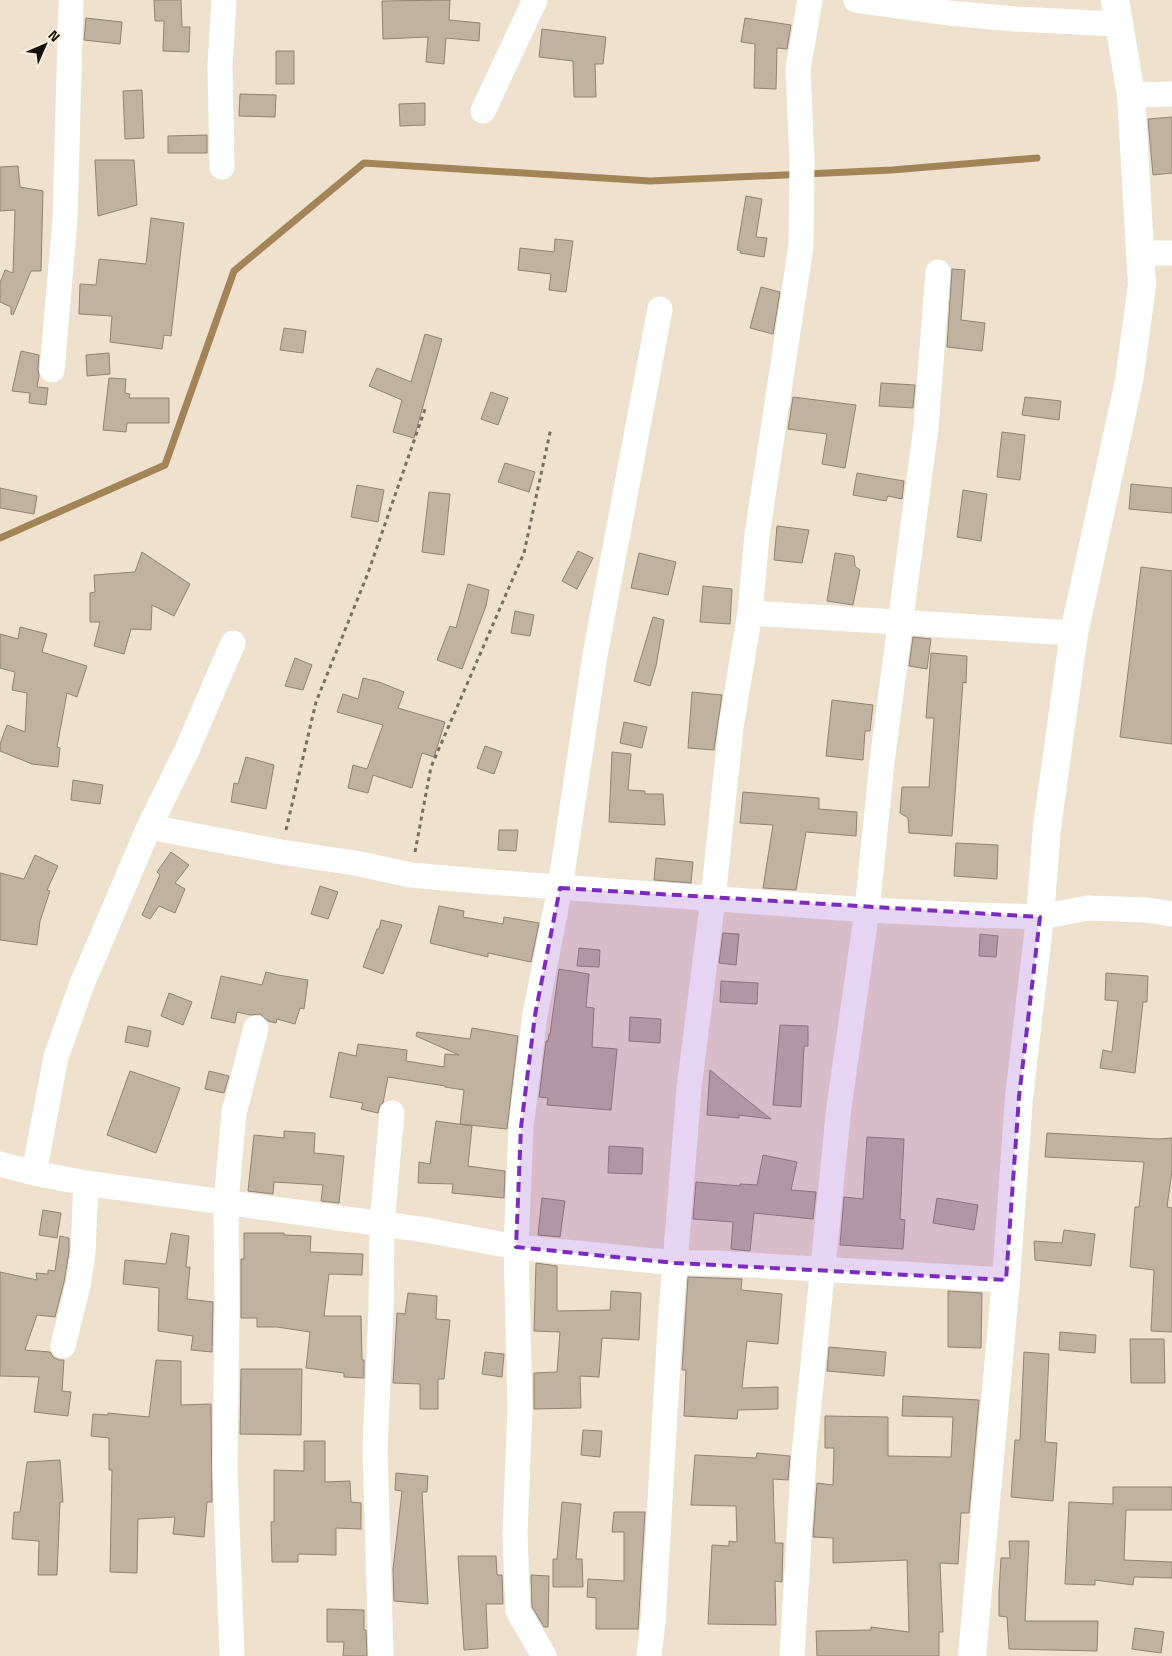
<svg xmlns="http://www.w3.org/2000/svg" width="1172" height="1656" font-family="'Titillium Web',sans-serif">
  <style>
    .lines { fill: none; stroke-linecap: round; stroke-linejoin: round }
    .stream { stroke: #a38456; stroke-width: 7 }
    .building { fill: #bfb2a0; stroke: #8f8371 }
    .path { stroke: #786f63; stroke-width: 3; stroke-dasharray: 4 4; stroke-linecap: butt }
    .minor { stroke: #fff; stroke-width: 25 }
    .tertiary { stroke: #fff; stroke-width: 28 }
    .marked { fill: #7b2cbf; fill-opacity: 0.2; stroke: #7b2cbf; stroke-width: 4; stroke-dasharray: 10 6; stroke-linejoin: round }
  </style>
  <rect width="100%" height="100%" fill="#eee1ce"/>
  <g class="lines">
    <path class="stream" d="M0 538 165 465 234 271 364 163 650 181 892 170 1037 158"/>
  </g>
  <path class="building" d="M154 0H181L182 27H190L189 52 163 51 164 21H155Z
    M450 0 449 20 480 23 479 41 446 38 444 64 426 62 428 37 383 39 382 1Z
    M86 18 122 22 120 44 84 40Z
    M745 18 791 25 787 49 777 48 776 89 754 88 755 44 741 42Z
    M542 29 606 37 603 64H595L596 97H574L573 61 539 57Z
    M276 51H294V84H276Z
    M142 90 144 138 125 139 123 91Z
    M240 94 276 95 275 117 239 116Z
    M425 103V125L400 126 399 104Z
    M1172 117V173L1153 175 1148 119Z
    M207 135V153H168V136Z
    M95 160H134L137 205 98 216Z
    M18 166 20 187 43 191 41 271H31L13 315 11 314V307L0 302V283L5 270 13 273 15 210 0 211V167Z
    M746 196 762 199 756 237 767 238 764 257 740 253 741 251 737 250Z
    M151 218 184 223 171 336 164 335 162 349 110 342 112 316 79 314 80 284 96 285 99 259 146 264Z
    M555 239 573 241 566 292 549 290 551 274 518 270 520 248 554 252Z
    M952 269 965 270 961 320 985 323 982 351 947 347Z
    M761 287 780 292 773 334 750 328Z
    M284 328 306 331 303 353 280 350Z
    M425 334 442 339 414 438 393 432 402 400 369 386 377 368 411 382Z
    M21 351 39 355 38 369 39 376 37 387 48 388 46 405 29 403 30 393 12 391Z
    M109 353 110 374 87 376 86 355Z
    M109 378 126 379 125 393 130 394 129 398H169V423H127L126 432 103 430Z
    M881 383 915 385 913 408 879 406Z
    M491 392 508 398 498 425 481 419Z
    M793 397 856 405 845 468 822 464 827 434 788 429Z
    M1025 397 1061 401 1059 420 1022 415Z
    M1002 432 1025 435 1020 480 997 477Z
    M505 463 535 472 529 492 498 482Z
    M857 473 904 481 902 499 888 496 886 501 853 495Z
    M1131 484 1172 488V513L1129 509Z
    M357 485 384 490 378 522 351 517Z
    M0 488 37 496 34 514 0 508Z
    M963 490 987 494 981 541 957 537Z
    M429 492 450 494 444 555 422 552Z
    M777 526 809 530 802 563 774 560Z
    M578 551 593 558 577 589 562 581Z
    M142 552 190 584 174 616 152 605 151 630 131 629 124 654 94 646 100 622H90V593L95 592 94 575 135 572Z
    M639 553 676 562 668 595 631 588Z
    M835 553 854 556 855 566 860 570 853 605 827 601Z
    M1141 567 1172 571V744L1120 737Z
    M468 584 489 590 486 606 462 669 437 660 450 626 456 628Z
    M703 586 732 589 730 624 700 622Z
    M515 611 534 615 530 636 511 633Z
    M653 617 664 620 656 666 650 686 634 681Z
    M20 627 47 634 42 652 87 666 77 697 67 693 57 747 60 748 58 767 32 764 0 751V744L7 725 25 732 27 693 12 690 15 672 0 668V634L18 639Z
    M913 637 931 639 927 669 909 666Z
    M931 653 967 656 966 683 963 682 952 836 909 833 908 818 900 813 902 787H929L934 718H926Z
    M295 658 312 665 303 690 285 686Z
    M363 678 379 682 404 692 398 708 445 722 434 757 422 753 412 788 373 775 368 793 348 788 353 765 367 769 383 725 337 712 343 694 358 699Z
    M692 692 722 695 714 750 688 748Z
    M832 700 873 705 870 731H865L863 760 826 756Z
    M624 722 647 727 642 748 620 743Z
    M485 746 502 752 494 774 477 768Z
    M612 752 631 754 628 790 645 791V794H663L665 825 609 822Z
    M246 757 274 765 266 809 231 802 234 783 238 784Z
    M73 780 103 785 100 804 71 800Z
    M743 792 819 798V809L857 812 856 836 806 832 796 890 763 888 773 825 740 823Z
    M499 830H518L516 851 498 850Z
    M956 843 998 845 997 879 954 876Z
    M171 852 189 865 175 883 185 889 175 913 159 906 150 919 142 915 160 875 157 872Z
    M35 855 58 866 47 890 50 891 40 921 37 945 0 940V873L24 879Z
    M656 858 693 862 691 883 654 880Z
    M320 886 338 892 328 919 311 914Z
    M439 906 464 911 463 917 503 924 504 917 539 923 531 962 488 953V957L430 943Z
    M381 920 402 925 383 974 363 967 377 929H379Z
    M723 933 739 934 736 965 719 963Z
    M980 934 998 936 996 957 979 956Z
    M579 948 600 950 599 967 577 966Z
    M559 969 589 974 586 1007 594 1008 592 1047 617 1049 611 1110 547 1105 548 1098 539 1097 546 1041H548L549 1034H550Z
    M266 972 278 975 308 980 304 1009 300 1008 295 1024 277 1019 276 1023 268 1021 260 1014 250 1015 237 1012 235 1023 211 1018 221 976 262 985Z
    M1106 973 1148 976 1147 1002H1143L1135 1073 1100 1068 1103 1050 1112 1052 1118 1001 1105 1000Z
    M721 981 758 983 757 1004 720 1002Z
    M169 993 192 1002 183 1025 161 1016Z
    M630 1017 661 1019 660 1043 629 1041Z
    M780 1025 808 1026V1046H804L801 1107 773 1105Z
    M128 1026 151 1031 148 1047 125 1042Z
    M472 1028 518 1036 507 1129 460 1124 464 1090 445 1087V1086L388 1077 383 1103 380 1105 378 1113 361 1109 363 1103 330 1097 339 1052 356 1056 358 1044 407 1050 406 1061 444 1067 445 1054 459 1055 416 1036 417 1032 470 1039Z
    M710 1070 732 1088 771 1119 739 1115V1118L707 1115Z
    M130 1071 180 1088 156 1153 107 1135Z
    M209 1071 229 1076 224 1093 205 1089Z
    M436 1121 472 1126 468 1166 505 1171 504 1198 452 1193 453 1184 418 1183 419 1162 430 1164Z
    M284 1131 315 1133 314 1153 344 1156 339 1203 321 1201 323 1185 274 1182 273 1194 248 1191 254 1135 284 1138Z
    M1047 1133 1158 1139 1172 1138V1171L1167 1207 1172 1208V1332L1151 1331 1154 1270 1130 1267 1135 1207H1139L1144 1162 1045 1157Z
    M867 1137 904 1139 900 1219 905 1220 903 1249 840 1245 844 1197 863 1199Z
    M609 1146 643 1148 642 1174 608 1173Z
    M763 1155 797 1162 791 1190 816 1192 813 1219 754 1213 750 1251 731 1249 733 1222 693 1219 696 1182 740 1186V1184L757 1185Z
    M542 1198 565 1201 560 1237 538 1235Z
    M937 1198 978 1205 974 1230 933 1223Z
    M43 1210 61 1213 57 1238 39 1235Z
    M1064 1230 1095 1234 1091 1266 1035 1260 1034 1241 1062 1243Z
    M171 1233 189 1236 186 1267H190L187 1299 213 1302 212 1352 191 1350 193 1336 158 1331 159 1288 123 1284 125 1260 166 1264Z
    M244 1233H284V1235L311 1236 310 1252 363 1254 362 1275 329 1274 324 1316H361L362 1360H364V1378L344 1377V1373L306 1368 310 1332 277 1327H257V1318H241V1259H244Z
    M60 1236 69 1238V1252L64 1282 55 1317 37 1315 25 1350 50 1352 53 1357 59 1360H64L62 1391 71 1392 68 1416 34 1412 39 1377 0 1376V1272L37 1280 36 1273 48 1274V1270L55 1271Z
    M536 1263 557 1266V1311L610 1310 611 1291 641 1293 639 1340 602 1338 599 1377 580 1376 581 1408 534 1409V1373L557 1372 560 1332 534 1331Z
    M688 1277 742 1279 741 1290 782 1294 778 1344 747 1341 742 1388 778 1387V1409L738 1410 737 1419 684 1416 686 1370H682Z
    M948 1291 982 1293 981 1348 948 1347Z
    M408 1293 437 1296 436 1319 450 1320 444 1379H438V1409H420V1384L393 1383 397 1313 405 1314Z
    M1060 1332 1096 1335 1095 1353 1059 1350Z
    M1130 1339H1164L1165 1383H1131Z
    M829 1347 886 1352 884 1376 827 1371Z
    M485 1352 504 1354 502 1377 482 1374Z
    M1024 1352 1049 1354 1045 1442 1057 1443 1053 1501 1011 1497 1015 1440H1020Z
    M156 1360 181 1361V1405L211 1404 212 1502H207L204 1537 173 1534 175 1517 138 1519 137 1573 110 1572 112 1470H109V1438L91 1436 93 1414 108 1415V1413L149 1417Z
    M241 1369H302L301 1435 240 1434Z
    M903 1396 979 1400 969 1513H961L958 1564 940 1563 943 1632H939V1656H817L816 1631 871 1630V1627L909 1632 907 1560 833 1563V1538L813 1537 817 1483 833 1485 834 1448H825V1416L888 1417V1456L951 1457 953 1417 902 1416Z
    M583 1430 602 1431 600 1457 581 1455Z
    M304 1441H325V1482L350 1481 351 1502 361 1503V1529L336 1528V1555L298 1554V1562H272L271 1522H274V1470L304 1471Z
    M757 1453 790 1456 788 1480 773 1479 775 1543H783L782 1582 775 1581 776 1625 708 1624 712 1545 729 1546V1541L737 1542 736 1506 691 1505 695 1455 756 1458Z
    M60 1460 63 1502H60L57 1575H38L39 1541 12 1539 14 1512H20L27 1462Z
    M396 1473 428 1476 427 1492H422L428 1604 394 1601 393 1569 402 1491 395 1490Z
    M1113 1487H1172V1510H1126L1124 1560 1172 1562V1578L1134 1577 1133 1585 1095 1580V1585L1065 1584 1069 1502 1113 1504Z
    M562 1502 581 1504 576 1559H582L583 1587H553V1559H557Z
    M614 1512H645L638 1629H596V1598L587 1597 588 1579 624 1581V1532H612Z
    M1009 1541H1029L1025 1621H1098L1097 1651 1009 1649 1007 1617 999 1616V1593L1001 1558H1010Z
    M458 1556H496L497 1575H502L503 1604H486L488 1648 464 1650Z
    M531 1575 549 1576 548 1627H544L532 1607Z
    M327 1609 364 1610V1630H366L367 1656H343L344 1642H327Z
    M1135 1628 1164 1632 1161 1653 1132 1649Z"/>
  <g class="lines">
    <path class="path" d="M286 830 316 702 368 573 425 409
      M415 852 431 767 524 553 551 428"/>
    <path class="minor" d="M856 0 949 13 1015 19 1118 24
      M1131 95 1172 94
      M483 111 535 0
      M222 167 220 66 224 0
      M1140 253H1172
      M52 370 65 220 71 0
      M750 613 1074 633
      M149 827 281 852 355 863 411 875 490 882 867 910 972 915 1040 917 1088 908 1146 910 1172 914
      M0 1164 34 1173 86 1183 426 1230 516 1247 675 1263H717L1006 1280
      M34 1173 56 1057 82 984 149 827 187 750 233 643
      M63 1346 78 1285 83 1253 86 1183
      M232 1656 225 1470 227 1311 226 1202 234 1113 256 1028
      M381 1656 375 1448 381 1310 382 1224 392 1113
      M544 1656 518 1611 515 1535 520 1407 516 1247 521 1127 535 1015 560 888 595 655 660 309
      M649 1656 653 1622 670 1327 689 1088 713 899 731 727 750 613 757 535 801 246 802 160 798 69 810 0
      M792 1656 804 1454 839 1107 867 910 882 762 926 427 938 272"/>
    <path class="tertiary" d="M972 1656 1006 1280 1019 1097 1040 917 1047 827 1074 633 1129 381 1142 285 1131 95 1115 0"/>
  </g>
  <path class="marked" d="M560 888 1040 917 1019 1097 1006 1280 675 1263 516 1247 521 1127 535 1015Z"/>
  <g transform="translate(45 45) rotate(45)" stroke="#fceedb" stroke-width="4" paint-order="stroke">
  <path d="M0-4L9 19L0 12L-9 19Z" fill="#16110a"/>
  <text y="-8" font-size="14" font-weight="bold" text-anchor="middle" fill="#16110a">N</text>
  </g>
</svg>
